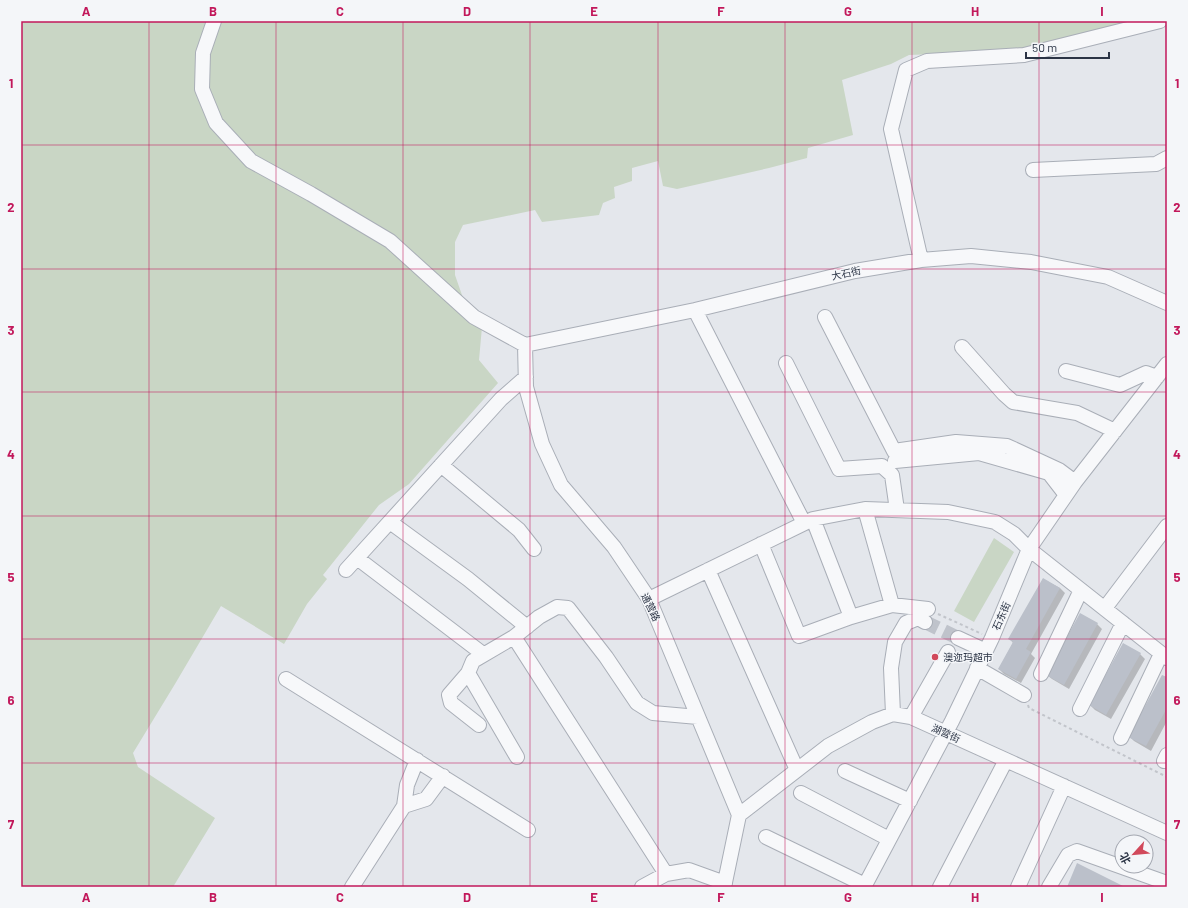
<svg xmlns="http://www.w3.org/2000/svg" width="1188" height="908" font-family="Barlow,'Noto Sans SC',sans-serif">
  <style>
    .green { fill: #c9d6c5 }
    .shadow { fill: #0003 }
    .building { fill: #bbc0ca }
    .lines { fill: none; stroke-linecap: round; stroke-linejoin: round }
    .minor-tunnel { stroke: #bfc3cb; stroke-width: 14; stroke-dasharray: 14 7; stroke-linecap: butt }
    .minor-casing { stroke: #a9aeb7; stroke-width: 16 }
    .path { stroke: #c2c5cb; stroke-width: 2; stroke-dasharray: 3 3; stroke-linecap: butt }
    .minor { stroke: #f7f8fa; stroke-width: 14 }
    .grid { fill: none; stroke: #c2185b; stroke-width: 1; stroke-opacity: 0.55 }
    .poi-dot { fill: #d1495b; stroke: #f4f6f9; stroke-width: 1.5 }
    .labels { text-anchor: middle; dominant-baseline: central; stroke-width: 3; stroke-linejoin: round; paint-order: stroke }
    .street-label { font-size: 10px; fill: #2b3445; stroke: #f4f6f9 }
    .poi-label { font-size: 10px; fill: #2b3445; stroke: #f4f6f9; text-anchor: start }
    .neatline { fill: none; stroke: #c2185b; stroke-width: 1.5 }
    .grid-label { font-size: 13px; text-anchor: middle; font-weight: bold; fill: #c2185b }
  </style>
  <rect width="100%" height="100%" fill="#e4e7ec"/>
  <path class="green" d="M21 21H1142L1015 51 909 55 891 64 842 80 853 135 808 148 807 158 769 168 677 189 663 186 658 161 632 168V181L614 187 615 198 603 203 599 215 542 222 535 210 463 225 455 242V275L463 298 483 316 479 360 498 383 409 484 379 505 323 575 327 579 307 604 284 644 221 606 175 684 133 753 138 767 215 818 173 887H21Z
    M994 538 1014 552 974 622 954 611Z"/>
  <path class="shadow" d="M1043 579 1060 588 1065 593 1031 654 1035 658 1021 683 1004 674 999 669 1013 643 1010 639Z
    M1097 624 1102 629 1069 689 1052 679 1047 675Z
    M1140 654 1145 659 1111 719 1095 710 1090 705Z
    M1167 679V721L1151 751 1134 741 1129 736Z"/>
  <path class="building" d="M1043 578 1060 588 1026 649 1031 652 1016 679 998 669 1013 642 1008 639Z
    M1080 613 1098 623 1064 685 1046 675Z
    M1123 643 1141 653 1106 715 1089 705Z
    M1162 675 1167 677V708L1146 746 1128 737Z
    M1077 863 1125 887H1067Z"/>
  <g class="lines">
    <path class="minor-tunnel" d="M925 622 958 638"/>
    <g class="minor-casing">
      <path id="minor" d="M214 21 203 53 202 89 216 123 251 161 311 194 390 241 474 317 525 345
        M1033 170 1156 164 1167 158
        M921 260 891 129 906 70 927 61 1024 55 1160 21
        M695 310 804 523
        M825 317 894 451 956 442 1007 446 1059 470 1075 482
        M525 345 695 310 855 271 921 260 971 256 1031 262 1108 277 1167 303
        M525 345 526 387 542 444 561 485 614 547 649 599 739 815 724 887
        M962 347 1004 394 1013 402 1077 413 1115 431
        M786 363 839 469 882 466 892 475 897 510
        M1066 371 1120 385 1146 373 1157 377
        M895 461 979 453 1049 473 1066 495
        M441 465 519 530 534 549
        M865 509 892 605
        M813 519 851 617 892 605 928 609
        M390 522 468 579 527 627
        M761 544 799 636 851 617
        M357 558 483 654
        M346 570 501 399 526 377
        M708 570 797 770
        M649 599 813 519 865 509 948 512 995 522 1014 534 1029 549 1167 658
        M1105 608 1167 526
        M514 637 666 874
        M958 638 986 651
        M977 668 1024 695
        M468 673 449 695 451 703 479 725
        M1041 674 1081 590
        M286 679 528 830
        M1080 709 1123 623
        M893 714 891 668 895 642 906 623 918 618 925 622
        M911 717 948 652
        M1121 738 1161 654
        M517 757 468 673 473 661 514 637 539 617 557 607 568 608 606 657 637 703 653 713 698 717
        M417 760 407 785 404 806 426 799 443 776
        M1164 761 1167 755
        M845 771 910 801
        M801 793 889 839
        M739 815 828 746 872 722 893 714 911 717 1167 833
        M766 837 865 885
        M352 887 404 806
        M642 887 666 874 689 870 725 883
        M864 887 952 721 992 638 1029 549 1075 482 1167 364
        M940 887 1006 760
        M1018 887 1064 786
        M1049 887 1068 855 1077 851 1167 883"/>
    </g>
    <path class="path" d="M938 614 982 634
      M1028 705 1029 708 1167 777"/>
    <use href="#minor" class="minor"/>
  </g>
  <path class="grid" d="M149 21V887M276 21V887M403 21V887M530 21V887M658 21V887M785 21V887M912 21V887M1039 21V887M21 145H1167M21 269H1167M21 392H1167M21 516H1167M21 639H1167M21 763H1167"/>
  <circle class="poi-dot" cx="935" cy="657" r="4"/>
  <g class="labels">
    <g class="street-label">
      <text transform="translate(846 273) rotate(-12)">大石街</text>
      <text transform="translate(651 607) rotate(64)">通营路</text>
      <text transform="translate(1001 616) rotate(-67)">石东街</text>
      <text transform="translate(946 733) rotate(24)">湖营街</text>
    </g>
    <g class="poi-label">
      <text x="943" y="657">澳迩玛超市</text>
    </g>
  </g>
  <rect width="1188" height="908" fill="none" stroke="#f4f6f9" stroke-width="44"/>
  <g transform="translate(1134 854) rotate(243)"><circle r="19" fill="#f4f6f9" stroke="#a4a8b1"/>
  <path d="M0-3L7 15L0 10L-7 15Z" fill="#d1495b"/>
  <text y="-6" font-size="11" font-weight="bold" text-anchor="middle" fill="#2b3445">北</text>
  </g>
  <path d="M1026 52v6h83v-6" fill="none" stroke="#2b3445" stroke-width="2"/>
  <text x="1032" y="52" font-size="12" fill="#2b3445" stroke="#f4f6f9" stroke-width="3" paint-order="stroke">50 m</text>
  <rect x="22" y="22" width="1144" height="864" class="neatline"/>
  <g class="grid-label">
    <text x="86" y="16">A</text>
    <text x="213" y="16">B</text>
    <text x="340" y="16">C</text>
    <text x="467" y="16">D</text>
    <text x="594" y="16">E</text>
    <text x="721" y="16">F</text>
    <text x="848" y="16">G</text>
    <text x="975" y="16">H</text>
    <text x="1102" y="16">I</text>
    <text x="11" y="88">1</text>
    <text x="1177" y="88">1</text>
    <text x="11" y="212">2</text>
    <text x="1177" y="212">2</text>
    <text x="11" y="335">3</text>
    <text x="1177" y="335">3</text>
    <text x="11" y="459">4</text>
    <text x="1177" y="459">4</text>
    <text x="11" y="582">5</text>
    <text x="1177" y="582">5</text>
    <text x="11" y="705">6</text>
    <text x="1177" y="705">6</text>
    <text x="11" y="829">7</text>
    <text x="1177" y="829">7</text>
    <text x="86" y="902">A</text>
    <text x="213" y="902">B</text>
    <text x="340" y="902">C</text>
    <text x="467" y="902">D</text>
    <text x="594" y="902">E</text>
    <text x="721" y="902">F</text>
    <text x="848" y="902">G</text>
    <text x="975" y="902">H</text>
    <text x="1102" y="902">I</text>
  </g>
</svg>
